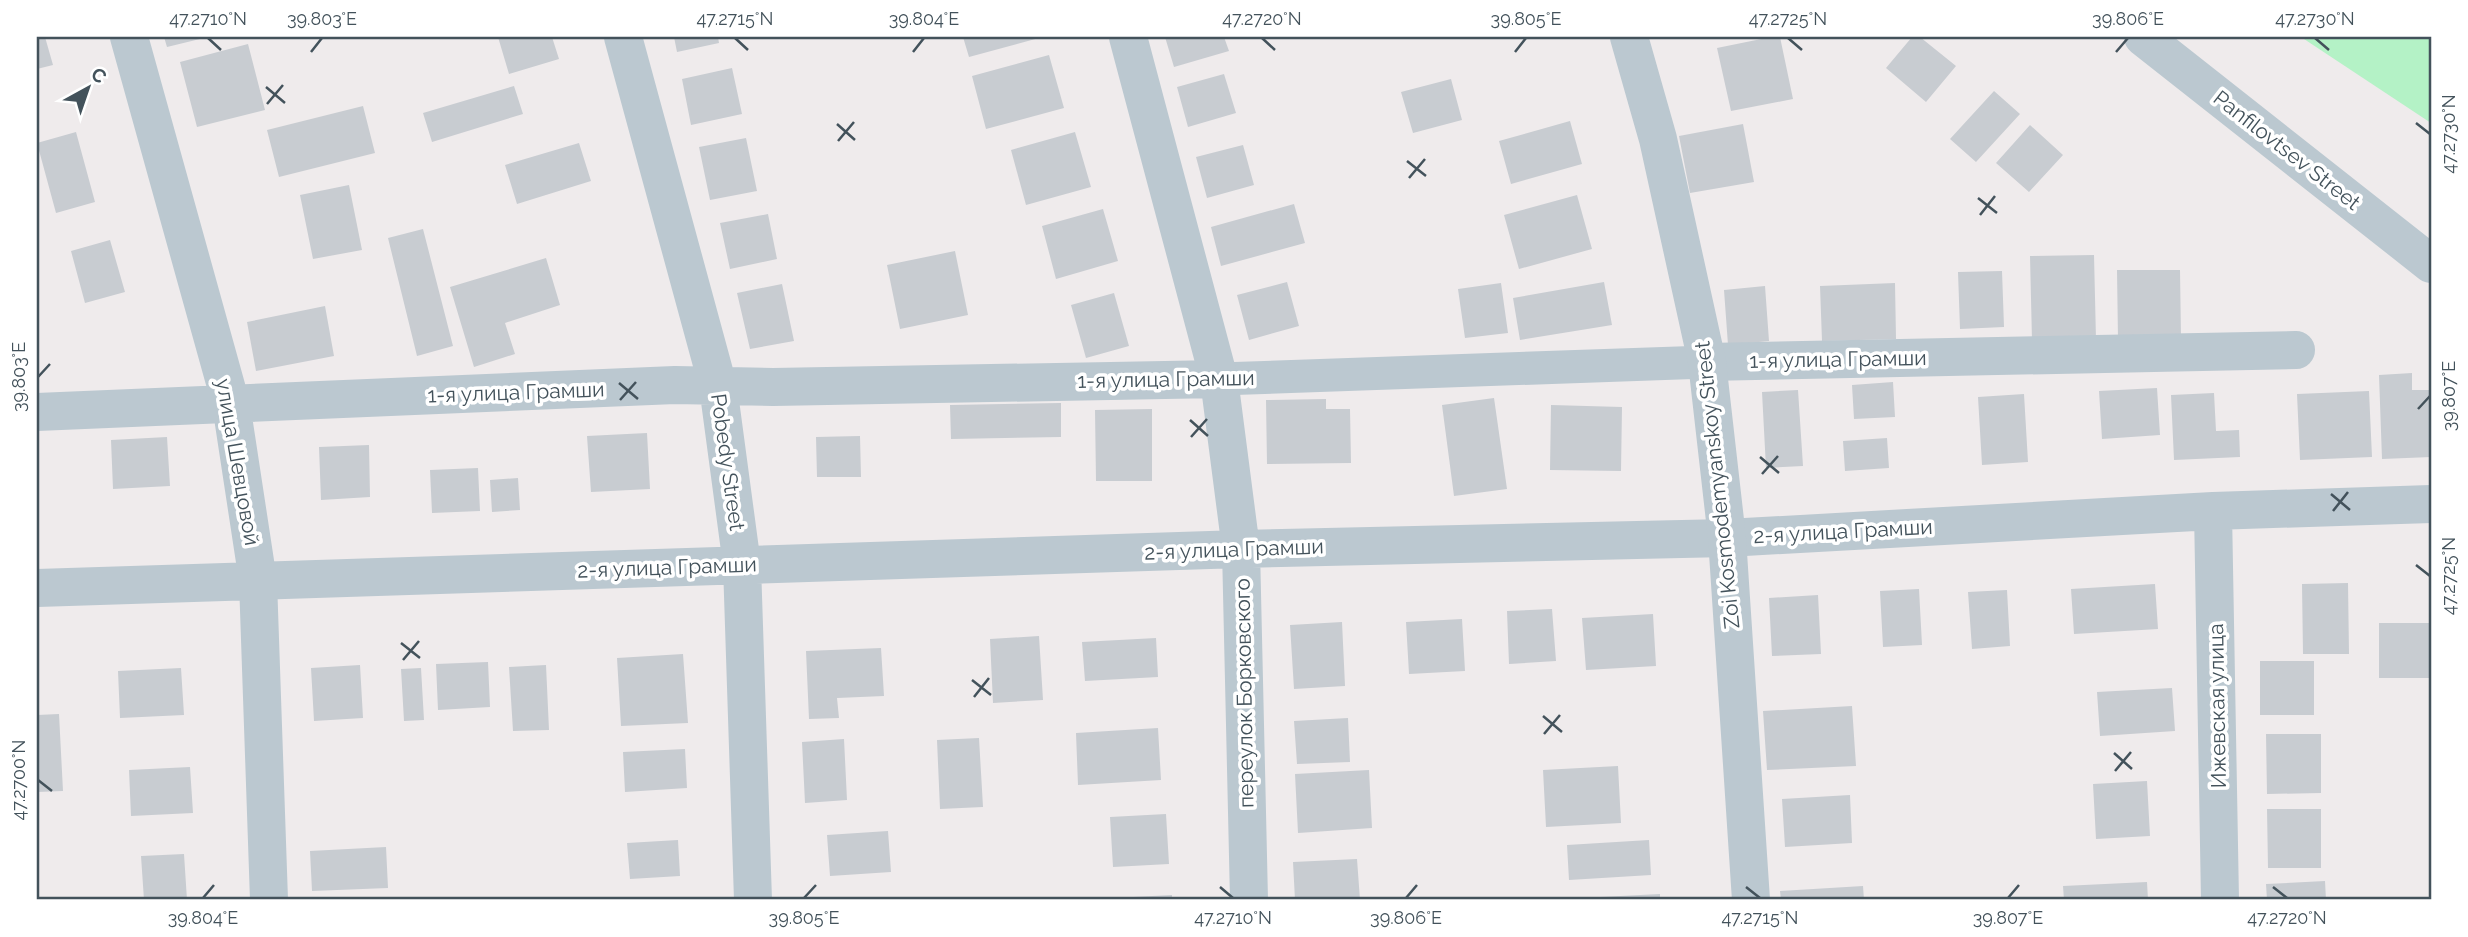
<svg xmlns="http://www.w3.org/2000/svg" width="2468" height="937" font-family="Raleway,sans-serif">
  <style>
    .green { fill: #b4f2c6 }
    .building { fill: #c8ccd1 }
    .lines { fill: none; stroke-linecap: round; stroke-linejoin: round }
    .pedestrian { stroke: #bbc8d0; stroke-width: 33 }
    .minor { stroke: #bbc8d0; stroke-width: 38 }
    .tertiary { stroke: #bbc8d0; stroke-width: 38 }
    .ticks { fill: none; stroke: #43525b; stroke-width: 2.5 }
    .labels { text-anchor: middle; dominant-baseline: central; stroke-width: 7; stroke-linejoin: round; paint-order: stroke }
    .street-label { font-size: 21px; fill: #43525b; stroke: #fff }
    .neatline { fill: none; stroke: #43525b; stroke-width: 2.5 }
    .ticks-label { font-size: 18px; text-anchor: middle; fill: #43525b }
  </style>
  <rect width="100%" height="100%" fill="#efebec"/>
  <path class="green" d="M2301 37H2431V123Z"/>
  <path class="building" d="M37 37H45L53 65 37 69Z
    M164 37H203L204 38 167 47Z
    M498 37H552L559 59 509 74Z
    M674 37H718L719 43 677 52Z
    M963 37H1039V38L969 57Z
    M1165 37H1224L1229 51 1174 67Z
    M1771 37H1780L1793 99 1731 111 1717 48Z
    M1912 37H1920L1956 66 1926 102 1886 68Z
    M248 44 265 110 197 127 180 62Z
    M1049 55 1064 108 986 129 972 76Z
    M732 68 742 114 691 125 682 79Z
    M1224 74 1236 113 1188 127 1177 87Z
    M1451 79 1462 120 1413 133 1401 92Z
    M514 86 523 114 432 142 423 113Z
    M1994 91 2020 114 1976 162 1950 139Z
    M363 106 375 153 279 177 267 130Z
    M1570 121 1582 164 1511 184 1499 141Z
    M1743 124 1754 182 1690 193 1679 136Z
    M2030 125 2063 155 2029 192 1996 163Z
    M76 132 95 202 56 213 37 143Z
    M1075 132 1091 187 1026 205 1011 150Z
    M746 138 757 191 710 200 699 147Z
    M579 143 591 181 517 204 505 165Z
    M1243 145 1254 185 1207 198 1196 157Z
    M349 185 362 250 313 259 300 195Z
    M1577 195 1592 249 1519 269 1504 215Z
    M1294 204 1305 243 1221 266 1211 227Z
    M1103 209 1118 261 1056 279 1042 226Z
    M768 214 777 259 730 269 720 223Z
    M423 229 453 346 417 356 388 238Z
    M110 240 125 292 85 303 71 251Z
    M955 251 968 315 900 329 887 265Z
    M2094 255 2096 340 2032 341 2030 256Z
    M546 258 560 305 505 323 515 354 474 367 450 287Z
    M2117 270H2180L2181 339 2118 340Z
    M2002 271 2004 327 1960 329 1958 272Z
    M1287 282 1299 326 1249 340 1237 295Z
    M1604 282 1612 325 1520 340 1513 298Z
    M1501 283 1508 333 1465 338 1458 289Z
    M1895 283 1896 339 1822 341 1820 286Z
    M782 284 794 341 750 349 737 293Z
    M1765 286 1769 341 1728 345 1724 290Z
    M1114 293 1129 346 1086 358 1071 305Z
    M325 306 334 356 256 371 247 322Z
    M2412 373V390H2431V457L2382 459 2379 375Z
    M1893 382 1895 417 1854 419 1852 385Z
    M2157 388 2160 435 2102 439 2099 391Z
    M1798 390 1803 466 1766 468 1762 392Z
    M2369 391 2372 457 2300 460 2297 394Z
    M2214 393 2216 431 2239 430 2240 457 2174 460 2171 395Z
    M2024 394 2028 462 1982 465 1978 397Z
    M1494 398 1507 489 1454 496 1442 405Z
    M1326 399V409H1350L1351 463 1267 464 1266 400Z
    M1061 403V437L951 439 950 405Z
    M1551 405 1622 407 1621 471 1550 470Z
    M1152 409V481H1096L1095 410Z
    M647 433 650 489 591 492 587 436Z
    M860 436 861 477H817L816 437Z
    M167 437 170 486 113 489 111 440Z
    M1887 438 1889 468 1845 471 1843 441Z
    M369 445 370 497 321 500 319 447Z
    M478 468 480 511 432 513 430 470Z
    M518 478 520 510 492 512 490 480Z
    M2348 583 2349 654H2303L2302 584Z
    M2155 584 2158 629 2074 634 2071 589Z
    M1919 589 1922 645 1883 647 1880 591Z
    M2007 590 2010 646 1972 649 1968 592Z
    M1818 595 1821 654 1772 656 1769 598Z
    M1552 609 1556 661 1509 664 1507 611Z
    M1653 614 1656 666 1586 670 1582 618Z
    M1462 619 1465 671 1409 674 1406 622Z
    M1342 622 1345 686 1294 689 1290 625Z
    M2379 623H2431V678H2379Z
    M1039 636 1043 700 993 703 990 639Z
    M1156 638 1158 677 1085 681 1082 642Z
    M881 648 884 696 837 698 839 718 809 719 806 651Z
    M683 654 688 723 621 726 617 658Z
    M2260 661H2314V715H2260Z
    M488 662 490 707 438 710 436 664Z
    M360 665 363 718 314 721 311 668Z
    M546 665 549 730 513 731 509 667Z
    M181 668 184 715 120 718 118 671Z
    M421 668 424 720 404 721 401 669Z
    M2172 688 2175 731 2100 736 2097 692Z
    M1852 706 1856 766 1767 770 1763 711Z
    M59 714 63 791 37 792V715Z
    M1348 718 1350 762 1297 764 1294 721Z
    M1158 728 1161 780 1078 785 1076 733Z
    M2266 734H2321V793L2267 794Z
    M979 738 983 807 940 809 937 740Z
    M844 739 847 800 805 803 802 742Z
    M685 749 687 788 625 792 623 752Z
    M1618 766 1621 823 1546 827 1543 770Z
    M190 767 193 813 131 816 129 770Z
    M1369 770 1372 828 1298 833 1295 774Z
    M2147 781 2150 836 2096 839 2093 784Z
    M1850 795 1852 843 1785 847 1782 799Z
    M2267 809H2321V868H2268Z
    M1166 814 1169 864 1113 867 1110 817Z
    M888 831 891 872 830 876 827 835Z
    M678 840 680 876 630 879 627 843Z
    M1649 840 1651 875 1569 880 1567 845Z
    M386 847 388 888 312 891 310 851Z
    M184 854 187 900H144L141 856Z
    M1357 859 1360 900H1295L1293 862Z
    M2325 881 2326 900H2267L2266 884Z
    M2147 882 2148 900H2064L2063 886Z
    M1863 886 1864 900H1781L1780 891Z
    M1660 894V900H1582L1581 898Z
    M1172 895V900H1114V898Z"/>
  <g class="lines">
    <path class="pedestrian" d="M1219 379 1707 362"/>
    <path class="minor" d="M129 37 231 404 258 581 269 900
      M623 37 718 386 742 565 753 900
      M1128 37 1219 379 1241 549 1249 900
      M2143 37 2431 264
      M1707 362 2296 350
      M37 412 675 385 773 387 1219 379
      M2213 511 2220 900
      M37 588 1241 549 1727 538 2213 511 2431 504"/>
    <path class="tertiary" d="M1629 37 1658 139 1707 362 1727 538 1751 900"/>
  </g>
  <path class="ticks" d="M208 38 221 50M735 38 748 50M1262 38 1275 50M1788 38 1802 50M2315 38 2329 50M311 52 322 38M913 52 924 38M1515 52 1526 38M2116 52 2128 38M266 87 285 103M267 104 283 85M2416 123 2430 134M837 124 855 140M838 141 854 122M1407 161 1426 176M1409 178 1425 159M1978 198 1997 213M1980 215 1995 196M38 377 50 364M619 383 638 399M620 400 636 382M2418 409 2430 396M1190 420 1208 436M1191 437 1207 419M1760 457 1779 473M1762 474 1778 456M2331 494 2350 510M2333 511 2348 492M2416 565 2430 576M401 643 420 658M403 660 419 641M972 680 991 695M974 697 989 678M1543 716 1562 732M1544 734 1560 715M2114 753 2132 769M2115 771 2131 752M38 780 52 791M1220 887 1233 898M1746 887 1760 898M2273 887 2287 898M203 898 214 885M804 898 816 885M1406 898 1417 885M2008 898 2019 885"/>
  <g class="labels">
    <g class="street-label">
      <text transform="translate(2287 150) rotate(38)">Panfilovtsev Street</text>
      <text transform="translate(1838 359) rotate(-1)">1-я улица Грамши</text>
      <text transform="translate(1166 379) rotate(-1)">1-я улица Грамши</text>
      <text transform="translate(516 392) rotate(-2)">1-я улица Грамши</text>
      <text transform="translate(238 462) rotate(80)">улица Шевцовой</text>
      <text transform="translate(728 462) rotate(82)">Pobedy Street</text>
      <text transform="translate(1717 485) rotate(-96)">Zoi Kosmodemyanskoy Street</text>
      <text transform="translate(1843 531) rotate(-3)">2-я улица Грамши</text>
      <text transform="translate(1234 549) rotate(-2)">2-я улица Грамши</text>
      <text transform="translate(667 567) rotate(-2)">2-я улица Грамши</text>
      <text transform="translate(1244 693) rotate(-91)">переулок Борковского</text>
      <text transform="translate(2217 706) rotate(-91)">Ижевская улица</text>
    </g>
  </g>
  <rect width="2468" height="937" fill="none" stroke="#ffffff" stroke-width="77"/>
  <g transform="translate(88 88) rotate(40)" stroke="#ffffff" stroke-width="5" paint-order="stroke">
  <path d="M0-5L12 26L0 18L-12 26Z" fill="#43525b"/>
  <text y="-10" font-size="19" font-weight="bold" text-anchor="middle" fill="#43525b">С</text>
  </g>
  <rect x="38" y="38" width="2392" height="860" class="neatline"/>
  <g class="ticks-label">
    <text x="208" y="25">47.2710°N</text>
    <text x="322" y="25">39.803°E</text>
    <text x="735" y="25">47.2715°N</text>
    <text x="924" y="25">39.804°E</text>
    <text x="1262" y="25">47.2720°N</text>
    <text x="1526" y="25">39.805°E</text>
    <text x="1788" y="25">47.2725°N</text>
    <text x="2128" y="25">39.806°E</text>
    <text x="2315" y="25">47.2730°N</text>
    <text transform="translate(2449 134) rotate(-90)" y="6">47.2730°N</text>
    <text transform="translate(19 377) rotate(-90)" y="6">39.803°E</text>
    <text transform="translate(2449 396) rotate(-90)" y="6">39.807°E</text>
    <text transform="translate(2449 576) rotate(-90)" y="6">47.2725°N</text>
    <text transform="translate(19 780) rotate(-90)" y="6">47.2700°N</text>
    <text x="203" y="924">39.804°E</text>
    <text x="804" y="924">39.805°E</text>
    <text x="1233" y="924">47.2710°N</text>
    <text x="1406" y="924">39.806°E</text>
    <text x="1760" y="924">47.2715°N</text>
    <text x="2008" y="924">39.807°E</text>
    <text x="2287" y="924">47.2720°N</text>
  </g>
</svg>
